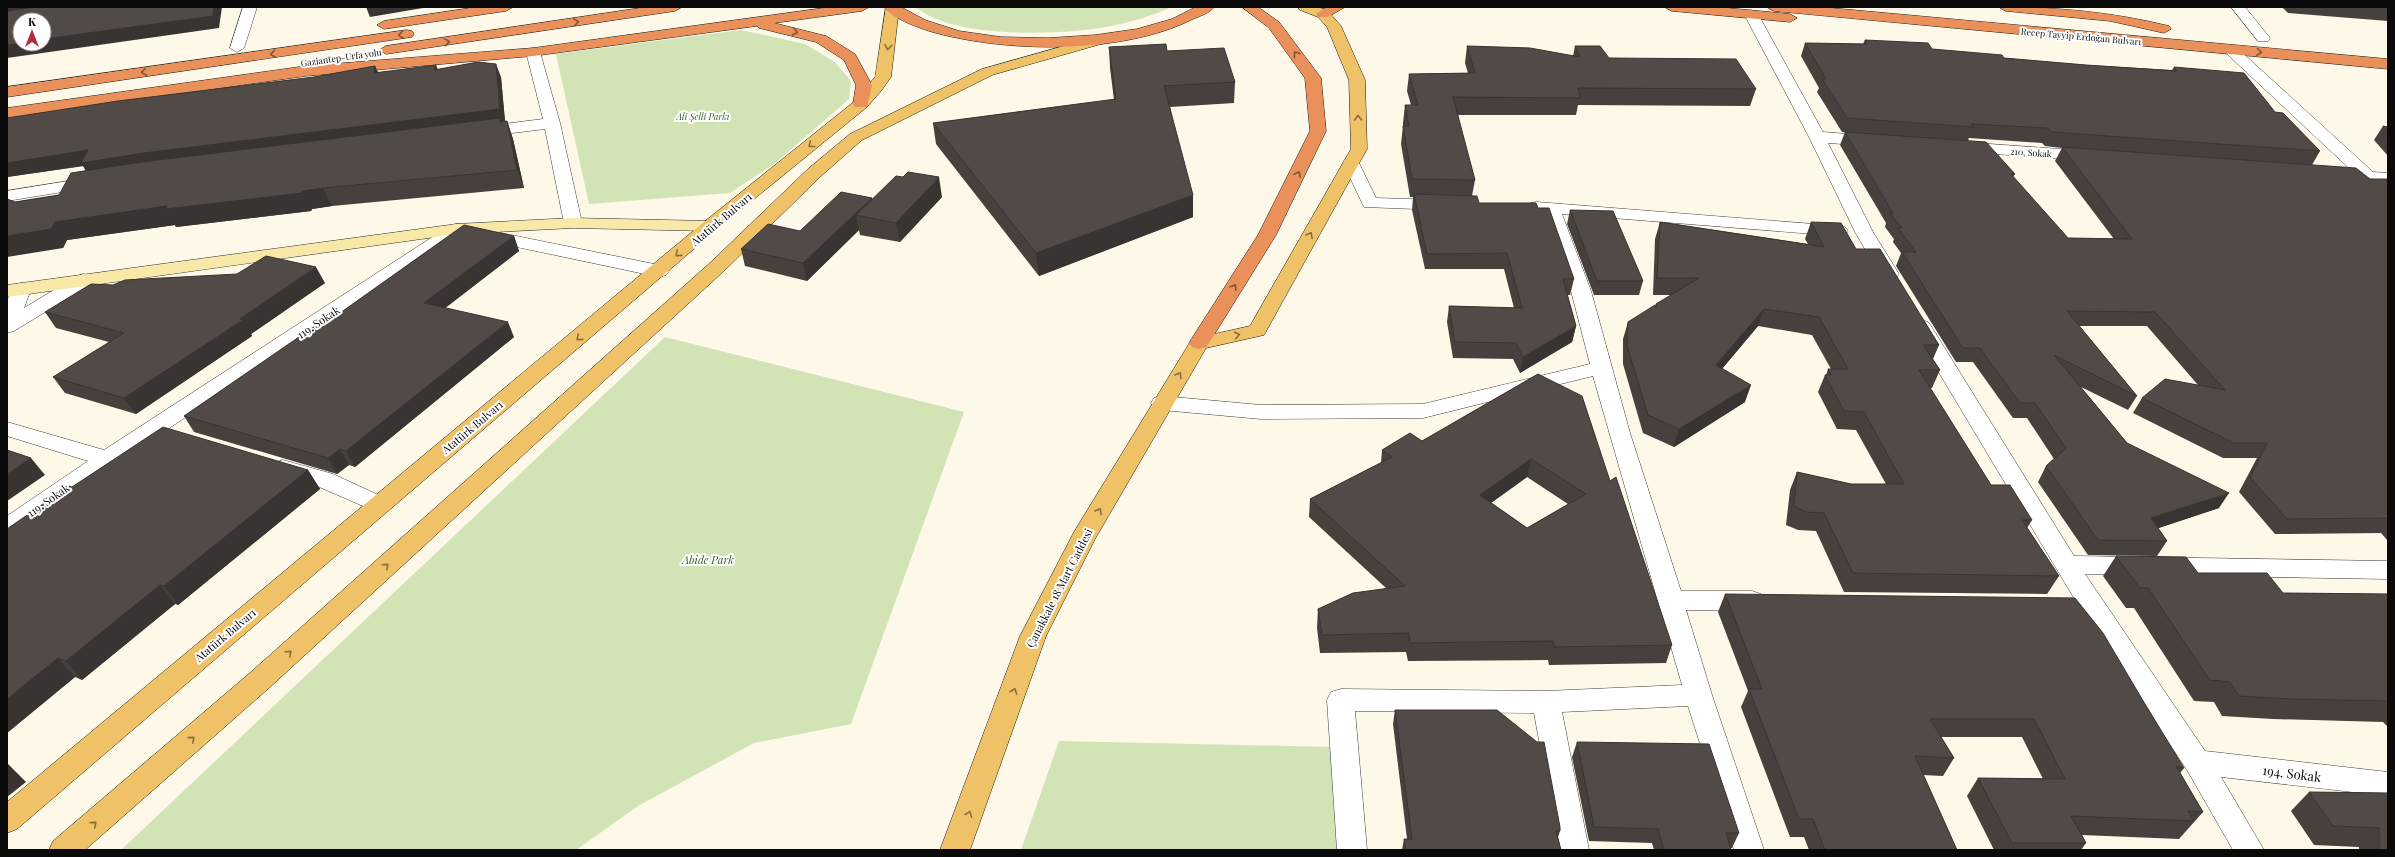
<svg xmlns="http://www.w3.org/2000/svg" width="2395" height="857" font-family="'Playfair Display',serif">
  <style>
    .green { fill: #d2e4b6 }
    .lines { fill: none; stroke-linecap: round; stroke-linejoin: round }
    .street-casing { stroke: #3d3d3d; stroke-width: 1 }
    .secondary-casing { stroke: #2c2c2c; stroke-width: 1 }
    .primary-casing { stroke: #1b1b1b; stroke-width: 1 }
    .highway-casing { stroke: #1b1b1b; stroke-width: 1 }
    .street { fill: #fff; fill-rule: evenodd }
    .secondary { fill: #f9e9a8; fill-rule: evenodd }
    .primary { fill: #efc267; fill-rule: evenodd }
    .highway { fill: #ea905a; fill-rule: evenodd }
    .wall { fill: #47403d; fill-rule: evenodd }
    .shaded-wall { fill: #393432 }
    .building { fill: #524a47; stroke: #393432; fill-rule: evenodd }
    .oneway { stroke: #855436 }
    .oneway2 { stroke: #886f3d }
    .labels { text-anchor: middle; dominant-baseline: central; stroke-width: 4; stroke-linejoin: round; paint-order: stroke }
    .far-street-label { font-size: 9px; fill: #0a0a0a; stroke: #fff }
    .far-park-label { font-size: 9px; font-style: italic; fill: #325c20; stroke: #fff }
    .street-label { font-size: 11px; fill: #0a0a0a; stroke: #fff }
    .park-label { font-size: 11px; font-style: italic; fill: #325c20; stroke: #fff }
    .near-street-label { font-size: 13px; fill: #0a0a0a; stroke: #fff }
  </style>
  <rect width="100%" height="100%" fill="#fdf8e8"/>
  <path class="green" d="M916 7H1172C1151 16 1129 23 1106 27 1061 35 951 39 916 7Z
    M741 30 805 44 835 62 851 81 849 99 774 164 730 193 589 204 556 54Z
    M665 337 964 412 851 724 754 743 638 806 576 850H121Z
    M1059 741 1335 747 1339 850H1021Z"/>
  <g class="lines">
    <g class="street-casing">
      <path id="street" d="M243 7H257L244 48 237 52 230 48Z
        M2231 7H2245L2270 38 2268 41H2258Z
        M1751 10 1758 14 1823 132 1872 136 1878 137 1880 141 1878 145 1872 146 1828 143 1873 232 1899 274 1896 278H1882L1855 232 1809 137 1744 14Z
        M2231 46 2236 47 2373 172 2388 173V183C2369 182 2350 182 2331 178L2328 174 2331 170H2351L2226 53 2224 50Z
        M533 48 540 52 560 123 582 223 579 227H567L564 223 545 129 480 137 474 135 472 132 474 129 480 127 543 119 526 52Z
        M1962 142 2088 151 2094 152 2096 156 2094 160 2088 161 1956 151 1954 147 1956 143Z
        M1351 158 1357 159 1359 163 1376 198 1442 200 1448 201 1451 205 1448 209 1442 210 1364 207 1343 163 1345 159Z
        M93 177 99 178 102 182 99 186 7 201V191Z
        M1537 202 1839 226 1845 227 1848 231 1845 235 1839 236 1562 214 1591 291 1630 433 1681 591H1752L1761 594 1765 601 1761 608 1752 611 1686 610 1712 695 1764 850H1734L1688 706 1562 712 1589 850H1559L1534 713 1355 711 1367 850H1337L1327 700 1331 692 1341 689 1546 691 1682 685 1593 376 1423 418 1261 419 1162 410 1154 408 1151 403 1154 398 1162 396 1261 405 1423 404 1590 364 1571 291 1543 213 1531 211 1528 207 1531 203Z
        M457 224 659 265 666 267 669 271 666 275 659 277 460 235 115 464 15 534 7 537V516L88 461 7 436V422L104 450 451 225Z
        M84 274 91 276 94 280 91 284 14 331 7 333V301L14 285 21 283 28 285 31 289 24 308 77 276Z
        M1921 320 1928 322 1931 326 2074 556 2388 561V579L2085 574 2205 751 2388 772V796L2221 777 2264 850H2233L2187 770 2083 613 1911 326 1914 322Z
        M283 460 333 474 387 499 391 505 387 511 379 513 317 486 275 473 272 468 275 463Z"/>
    </g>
    <g class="secondary-casing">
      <path id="secondary" d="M573 218 710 221 716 222 719 226 716 230 710 231 573 228 457 234 7 297V285L457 224Z"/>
    </g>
    <g class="primary-casing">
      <path id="primary" d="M886 7 899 8 891 77 881 91 867 107 716 230 17 829 7 833V802L704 222 855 101 875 77Z
        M1298 7H1318L1328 11 1341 26 1365 80 1367 149 1264 335 1206 348 1095 539 1046 636 970 850H940L1020 636 1074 532 1192 339 1250 326 1351 149 1349 80 1327 27 1318 17 1300 10Z
        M1103 35 1110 39 1108 42 992 75 862 140 821 176 725 270 269 688 85 850H49L53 841 251 672 711 262 809 168 850 134 982 69Z"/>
    </g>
    <g class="highway-casing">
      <path id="highway" d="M477 7H513L506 11 384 29 377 25 384 21Z
        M647 7H682L675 11 386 54 379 50 386 46Z
        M831 7H869L862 11 774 23 826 36 855 54 872 85 867 107H855L853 104 856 85 844 60 816 42 759 28 757 26 533 56 306 76 7 118V108L306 66 533 48Z
        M884 7H901L925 20 959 31 1001 37 1048 38 1095 35 1137 29 1172 19 1196 7H1214C1210 13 1200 16 1193 19 1122 55 1004 53 929 31 917 27 891 18 884 7Z
        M1242 7H1258L1279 22 1321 78 1326 131 1276 235 1209 343 1206 347 1199 349 1192 347 1189 343 1258 235 1310 131 1305 78 1269 28Z
        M1327 7H1345L1328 17H1318L1316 14Z
        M1665 7H1717L1790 14 1797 18 1790 22 1672 11Z
        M1767 7H1820L2388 59V69L1774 11Z
        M1999 7C2057 7 2112 12 2169 26L2171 29 2164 33 2110 21 2006 11Z
        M407 30 412 31 414 34 412 37 7 97V87Z"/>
    </g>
    <use href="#street" class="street"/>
    <use href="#secondary" class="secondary"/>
    <use href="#primary" class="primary"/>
    <use href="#highway" class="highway"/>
  </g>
  <path class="wall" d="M2282 7H2388V21L2288 13Z
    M1865 40 1932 49 2004 58 2086 65 2172 70 2174 67 2275 112 2320 151 2312 165 2370 179H2388V541L2381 533 2275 534 2239 492 2257 458H2223L2133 413 2142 398 2198 385 2147 326H2079L2137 396 2128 410 2081 387 2127 443 2219 508 2158 528 2167 541 2157 556 2088 555 2038 482 2046 466 2054 459 2027 418H2013L1973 362H1956L1896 266 1901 253 1893 242 1894 239 1885 227 1886 223 1840 145 1845 132 1858 133 1842 132 1817 92 1819 88 1801 56 1805 43 1863 44ZM1969 138 2042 143 2045 146 2062 148 2055 161 2114 239 2068 238 2013 177 2015 174 1968 141Z
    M1467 46 1573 56 1575 46 1609 58 1756 89 1750 106 1578 105 1576 115H1457L1475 180 1472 196 1479 203 1538 208 1574 279 1570 295H1567L1576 326 1572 342 1520 373 1513 359 1453 358 1447 322 1449 306 1514 308 1504 269H1425L1412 210 1413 197H1410L1401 144 1403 126V123L1405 105H1411L1407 91 1409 74 1468 73 1465 63Z
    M1109 47 1167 51 1235 82 1234 103 1170 107 1193 217 1039 276 936 144 933 123 1114 100 1110 68Z
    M375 66 378 72 438 70 501 77 505 121H507L513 139 524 188 332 206 312 209 311 211 176 227 175 225 67 240 63 248 15 202 59 195 86 170 83 166 7 177V118L314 77Z
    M2383 126 2388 127V156L2374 140Z
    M942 197 900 242 860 235 859 230 807 281 745 266 741 249 800 231 872 199Z
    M1570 210 1643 281 1639 295H1594L1567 224Z
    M1660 222 1808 244 1805 239 1811 222 1856 249 1939 345 1933 359 1940 370 1932 388H1930L1991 485 2032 520 2027 528 2059 576 2047 594 1844 592 1816 531 1798 530 1786 525 1790 490 1797 472 1851 484H1886L1856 430 1837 429 1818 392 1825 375H1826L1828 369H1831L1812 335 1758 326 1722 369 1745 402 1674 447 1643 433 1623 364V339L1628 322 1656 306 1671 295H1653L1655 239Z
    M514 236 519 251 445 308 514 337 355 467 349 465 337 474 194 432 184 416 333 318Z
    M325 283 251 334 252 336 136 414 65 393 53 377 109 342 56 328 45 312 113 285Z
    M1538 374 1610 481 1672 645 1666 663 1549 665 1548 660 1408 661 1406 652 1320 653 1317 628 1318 609 1386 588 1309 517 1310 499 1381 463 1382 450 1422 441ZM1527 477 1568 504 1527 528 1491 503Z
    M308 470 320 489 178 605 175 604 82 680 75 677 7 733 72 487Z
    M2116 556 2198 573 2283 593 2388 594V727L2383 722 2273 719 2222 716 2214 702 2194 701 2134 608H2126L2103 576Z
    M1725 594 2184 768 2180 773 2203 812 2179 839 2082 835 2086 843 2081 850H1994L1967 796 1978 778 2043 779 2022 737H1941L1954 758 1943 776 1923 775 1957 850H1809L1804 837H1790L1741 707 1748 691 1718 612Z
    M1395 710 1560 831 1558 837 1561 850H1402L1404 839H1407L1393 724Z
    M1577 742 1739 833 1732 848H1731V850H1654L1652 843 1589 841 1572 757Z
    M2309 792 2388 793V850H2359V847L2314 845 2291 811Z"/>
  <path class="shaded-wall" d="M7 7H45L7 12Z
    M214 7H222L219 28 7 58V45L20 43V44H44V39Z
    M366 7H423V8L370 17Z
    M496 64 501 77 505 122 89 176 83 166 7 177V163Z
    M436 65 441 77 434 70Z
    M375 66 381 79 374 73Z
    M507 121 513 139 524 188 517 170Z
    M939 177 942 197 900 242 896 223Z
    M323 188 332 206 312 209 311 211 176 227 175 225 67 240 63 248 7 257V236L55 222 167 206Z
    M1193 195V217L1039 276 1036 253Z
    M872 198 875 215H856L859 230 807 281 803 263Z
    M514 236 519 251 431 319 424 303Z
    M316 267 325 283 251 334 252 336 136 414 124 398Z
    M1764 309 1758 326 1710 383 1716 365Z
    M508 322 514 337 355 467 346 451Z
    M1576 326 1572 342 1520 373 1523 357Z
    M1751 385 1745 402 1674 447 1679 429Z
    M340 449 349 465 337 474 328 458Z
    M31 458 45 475 7 501V474Z
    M1531 459 1527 477 1477 513 1480 495Z
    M308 470 320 489 178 605 164 586Z
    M2229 493 2219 508 2141 534 2151 518Z
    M160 585 175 604 82 680 66 661Z
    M58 658 75 677 7 733V699Z
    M7 763 26 782 7 797Z"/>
  <path class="building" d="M36 7H214L213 16 44 39V20H20V43L7 45V11Z
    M1865 40 1928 43 1932 49 2002 55 2004 58 2086 65 2177 71 2174 67 2244 73 2275 112 2283 113 2320 151 2051 132 2048 128 1971 124 1974 127 1847 118 1822 79H1826L1805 43 1867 44Z
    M1166 44 1167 51 1224 48 1235 82 1164 86 1193 195 1036 253 933 123 1116 99 1109 47Z
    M1467 46 1530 48 1580 57 1575 46H1600L1609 58 1736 59 1756 89 1578 88 1580 98 1453 97 1475 180 1412 179 1403 126H1409L1405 105H1418L1409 74 1475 73Z
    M478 62 496 64 500 109 144 153 81 163 88 150 7 163V118L118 101 314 77 375 66 374 73 436 65 434 70Z
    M500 118V122L507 121 517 170 323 188 302 191V193L166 209 167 206 55 222 51 229 7 236V199L15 202 59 195 71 173 142 162Z
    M2383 126 2388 127V132Z
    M1845 132 1986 142 2015 174H2011L2068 238 2132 239 2062 147 2356 168 2370 179H2388V518L2287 519 2250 477 2267 443H2234L2142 398 2165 379 2225 390 2155 312 2067 311 2137 396 2054 355 2127 443 2229 493 2151 518 2167 541 2098 540 2046 466 2066 448 2035 403H2020L1980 348H1963L1902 252H1916L1898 228H1902L1890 213H1893Z
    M908 172 939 177 896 223 856 215 896 176 903 177Z
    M841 192 872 198 803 263 741 249 768 224 800 231Z
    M1414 194 1477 196 1479 203H1536L1538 208H1549L1574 279H1563L1576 326 1523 357 1516 343 1455 342 1449 306 1522 308 1507 253 1427 254Z
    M1570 210 1613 211 1643 281H1597Z
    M1660 222 1824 247 1811 222 1841 223 1856 249H1880L1939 345H1923L1940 370H1919L1991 485H2010L2032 520H2022L2059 576 1853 573 1824 513 1806 512 1794 506 1797 472 1851 484H1904L1864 412 1844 411 1825 375H1831L1828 369H1848L1819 317 1764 309 1716 365 1751 385 1679 429 1648 415 1627 346 1628 322 1655 305 1656 307V304L1699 278H1657Z
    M464 225 514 236 424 303 508 322 346 451 340 449 328 458 184 416 328 317 333 318Z
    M266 256 316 267 240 319 243 320 124 398 53 377 124 333 45 312 91 284 113 285 125 280 237 274Z
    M1538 374 1582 396 1610 481 1616 477 1672 645 1554 647 1553 641 1410 643 1409 633 1322 635 1318 609 1353 593 1405 586 1310 499 1392 457 1382 450 1410 433 1422 441ZM1531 459 1586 494 1527 528 1480 495Z
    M163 427 308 470 164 586 160 585 66 661 58 658 7 699V529L69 486 72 487Z
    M7 450 31 458 7 474Z
    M2116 556 2186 557 2198 573H2267L2283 593 2388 594V701L2291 699 2239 696 2230 682 2210 680 2148 588H2140Z
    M1725 594 2075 598 2103 633 2142 699 2184 768 2176 766 2203 812 2188 811 2194 821 2071 816 2086 843H2012L1978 778 2065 779 2034 719H1930L1954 758 1915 756 1957 850H1825L1813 819H1799L1749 689H1762Z
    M1395 710H1497L1537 742H1544L1560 827V831H1556L1561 850H1406L1404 839H1412Z
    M1577 742 1709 744 1739 833H1726L1731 850H1664L1658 829 1594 827Z
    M2309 792 2388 793V850H2379V828L2333 826Z"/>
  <defs><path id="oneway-chevron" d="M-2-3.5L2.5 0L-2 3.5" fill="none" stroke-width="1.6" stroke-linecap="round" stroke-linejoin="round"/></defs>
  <g class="oneway">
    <use href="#oneway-chevron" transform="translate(576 22) rotate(-9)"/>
    <use href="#oneway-chevron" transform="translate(795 32) rotate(14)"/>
    <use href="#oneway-chevron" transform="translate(401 35) rotate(172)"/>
    <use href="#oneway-chevron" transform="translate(447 42) rotate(-8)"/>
    <use href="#oneway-chevron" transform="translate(2259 52) rotate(5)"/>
    <use href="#oneway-chevron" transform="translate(273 54) rotate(172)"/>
    <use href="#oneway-chevron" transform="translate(1296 54) rotate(-127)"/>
    <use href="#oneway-chevron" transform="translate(144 72) rotate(172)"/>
    <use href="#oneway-chevron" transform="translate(1298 174) rotate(-65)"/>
    <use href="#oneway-chevron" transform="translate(1234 287) rotate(-58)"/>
  </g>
  <g class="oneway2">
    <use href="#oneway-chevron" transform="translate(888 47) rotate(97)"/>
    <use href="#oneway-chevron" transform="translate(1358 118) rotate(-92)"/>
    <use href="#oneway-chevron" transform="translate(811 145) rotate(141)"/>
    <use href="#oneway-chevron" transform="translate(1310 235) rotate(-61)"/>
    <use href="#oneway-chevron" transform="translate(678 254) rotate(139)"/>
    <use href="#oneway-chevron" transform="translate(1237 335) rotate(-12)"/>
    <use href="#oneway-chevron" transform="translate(579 338) rotate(140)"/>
    <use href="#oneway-chevron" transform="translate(1179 375) rotate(-59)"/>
    <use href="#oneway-chevron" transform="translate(1099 511) rotate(-60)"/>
    <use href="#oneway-chevron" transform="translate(386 566) rotate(-42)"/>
    <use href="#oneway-chevron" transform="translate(289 653) rotate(-42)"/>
    <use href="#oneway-chevron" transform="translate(1014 691) rotate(-71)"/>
    <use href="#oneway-chevron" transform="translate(192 739) rotate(-41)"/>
    <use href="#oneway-chevron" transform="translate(969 814) rotate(-69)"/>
    <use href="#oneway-chevron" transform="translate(94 824) rotate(-41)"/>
  </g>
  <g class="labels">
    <g class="far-street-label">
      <text transform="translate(2081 36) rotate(5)">Recep Tayyip Erdoğan Bulvarı</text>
      <text transform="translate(341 57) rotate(-8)">Gaziantep-Urfa yolu</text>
      <text transform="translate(2031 152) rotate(4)">210. Sokak</text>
    </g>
    <g class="far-park-label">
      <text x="703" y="116">Ali Şelli Parkı</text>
    </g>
    <g class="street-label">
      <text transform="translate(721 219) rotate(-40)">Atatürk Bulvarı</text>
      <text transform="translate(318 322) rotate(-34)">119. Sokak</text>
      <text transform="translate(472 427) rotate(-40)">Atatürk Bulvarı</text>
      <text transform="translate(48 500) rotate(-35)">119. Sokak</text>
      <text transform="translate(1059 588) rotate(-63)">Çanakkale 18 Mart Caddesi</text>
      <text transform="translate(225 635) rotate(-40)">Atatürk Bulvarı</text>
    </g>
    <g class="park-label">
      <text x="708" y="559">Abide Park</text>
    </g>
    <g class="near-street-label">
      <text transform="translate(2292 773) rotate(7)">194. Sokak</text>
    </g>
  </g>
  <rect width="2395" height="857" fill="none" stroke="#0a0a0a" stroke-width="16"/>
  <g transform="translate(32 32)"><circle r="19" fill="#ffffff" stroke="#9d9d9d"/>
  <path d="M0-3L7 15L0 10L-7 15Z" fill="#af2d3e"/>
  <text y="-6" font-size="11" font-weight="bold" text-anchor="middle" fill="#0a0a0a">K</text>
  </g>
</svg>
